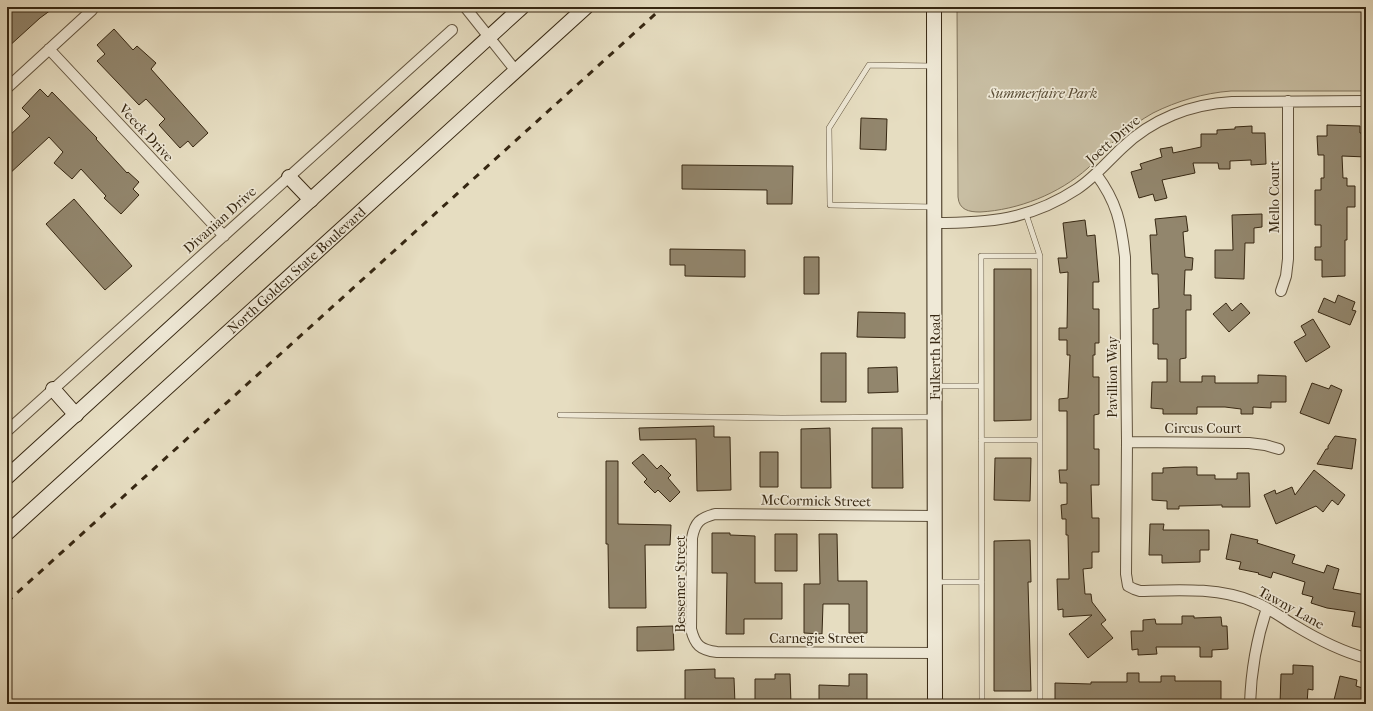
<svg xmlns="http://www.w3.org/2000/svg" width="1373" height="711" font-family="'IM FELL French Canon',serif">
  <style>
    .green { fill: #c8bea3; stroke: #7f725a }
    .building { fill: #92866d; stroke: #362712 }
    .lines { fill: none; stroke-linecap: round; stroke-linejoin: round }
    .lane-casing { stroke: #62543e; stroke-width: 6 }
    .street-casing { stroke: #62543e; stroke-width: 12 }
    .secondary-casing { stroke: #362712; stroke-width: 16 }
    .lane { stroke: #efe9d7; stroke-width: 5 }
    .street { stroke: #efe9d7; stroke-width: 10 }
    .secondary { stroke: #efe9d7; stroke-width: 14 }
    .rail { stroke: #362712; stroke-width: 3; stroke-dasharray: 7 7; stroke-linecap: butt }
    .labels { text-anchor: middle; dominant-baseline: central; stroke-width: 3.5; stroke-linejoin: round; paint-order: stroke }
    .park-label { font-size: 14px; font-style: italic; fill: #5a4d36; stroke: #efe9d7 }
    .street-label { font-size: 14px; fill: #362712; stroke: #efe9d7 }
  </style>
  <rect width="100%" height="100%" fill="#e6ddc1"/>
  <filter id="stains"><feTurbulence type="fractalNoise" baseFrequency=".005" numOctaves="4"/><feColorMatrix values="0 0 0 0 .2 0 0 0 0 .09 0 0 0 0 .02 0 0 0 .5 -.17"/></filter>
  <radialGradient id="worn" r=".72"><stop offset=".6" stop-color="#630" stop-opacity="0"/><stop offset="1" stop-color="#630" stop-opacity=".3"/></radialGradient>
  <path class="green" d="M957 7H1366V91H1231C1204 93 1177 101 1153 113 1141 120 1130 127 1120 136 1108 145 1099 158 1088 168 1059 194 1018 210 980 212 969 212 959 210 958 197Z"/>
  <path class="building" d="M7 7H55L40 18 7 48Z
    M114 29 133 50 137 46 156 63 151 69 208 133 193 147 188 141 180 148 159 125 165 119 146 99 139 105 97 61 105 54 97 45Z
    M40 89 48 97 52 92 97 138 96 139 127 173 128 172 139 182 133 189 139 195 121 214 104 198 106 196 81 169 72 179 54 163 63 152 49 137 7 176V138L30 116 22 108Z
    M861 118 887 119 886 150 860 149Z
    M1327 125 1360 126V133H1366V157L1342 156 1343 178H1347V186H1355V207H1347V240H1345V276L1322 277V260H1315V247H1321V225H1315V190H1321V178H1324V155H1318L1317 136H1327Z
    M1252 126V133H1265L1266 164 1251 165V160L1230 161V169H1219L1218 163H1193L1195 173 1162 180 1167 198 1155 201 1153 194 1139 198 1131 172 1142 169 1140 164 1162 157 1160 149 1172 147 1173 153 1201 147V134H1217V130L1235 129V127Z
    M682 165 793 166 792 204H767V190L682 189Z
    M74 199 132 266 105 290 46 224Z
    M1262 214V227L1254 228V243H1245L1244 279 1215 278V250H1233L1232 215Z
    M1186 216 1188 231 1183 232 1185 257 1193 258 1192 270H1185L1184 295H1191V310H1186V358L1180 359V382H1202V376H1215V383H1258V375L1286 376V402H1271V408L1253 407V414H1241V409L1225 407H1197V414H1163V409L1151 408 1152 382H1167V359H1158V344H1153V309L1159 308 1158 274H1152L1150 235H1157L1155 219Z
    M1085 220 1087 236 1095 235 1099 282H1093V309H1099V343H1095V355H1093V377H1099V414L1094 415V449H1099V485H1091L1092 518H1099V552H1092V568L1083 569 1085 594H1091L1092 602 1106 620 1101 624 1113 638 1088 658 1069 634 1092 615 1063 617V609L1058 610 1057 579H1069L1068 535H1066V519H1062L1061 505 1067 504V483H1060L1059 470H1067V411H1059V399L1068 398 1070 355H1067V340H1059V328H1067L1068 272 1060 273 1058 258H1067L1063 223Z
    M670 249 745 250V277L685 276V265H670Z
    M804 257H819V294H804Z
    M994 269H1031V420L994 421Z
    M1338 295 1355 302 1352 310 1356 311 1350 325 1318 312 1324 298 1335 303Z
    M1226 303 1232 311 1241 303 1250 313 1229 332 1213 314Z
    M858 312 905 313V338L857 337Z
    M1313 319 1330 347 1306 362 1294 342 1306 335 1301 326Z
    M821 353H846V402H821Z
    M897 367 898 392 868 393V368Z
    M1312 383 1329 389 1331 385 1342 390 1329 424 1300 413Z
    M714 426V437H730L731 490 697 491 696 439 640 440 639 428Z
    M830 428 831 488H801V429Z
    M872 428H902L903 488H872Z
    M1335 436 1356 439 1352 469 1317 464 1326 449H1328V446Z
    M760 452H778V487H760Z
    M643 454 657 469 661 465 671 475 668 478 680 492 670 502 658 490 655 493 644 482 647 479 632 463Z
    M995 458H1031L1030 501 994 500Z
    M606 461H618V524L671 525 670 545H645L646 608H609L608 544H606Z
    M1184 467H1197V475H1215V479H1237V473H1249L1250 507H1222V505L1179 506V509H1167V501L1152 500V473H1163V468Z
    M1314 470 1345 495 1338 505 1332 500 1323 512 1316 506 1276 524 1264 495 1275 490 1276 494 1292 487 1295 495Z
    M1150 524H1164L1163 530H1209V550H1200V562L1162 563V555H1149Z
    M712 533H730V535L755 536V583H782V619H744V634H726L727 573H712Z
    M775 534H797V571H775Z
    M819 534H837L838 581H867V633H849V604H823L822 634 804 633V584H820Z
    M1231 534 1258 540 1257 543 1295 555 1292 563 1324 573 1327 565 1339 569 1333 589 1366 595V628L1352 626 1355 612 1327 608 1311 603 1313 597 1302 594 1305 582 1273 572 1271 578 1258 574 1259 573 1239 569 1241 562 1226 559Z
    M1030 540 1031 582H1028L1031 691H994V541Z
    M1182 616H1194V618L1221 617 1222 626H1227L1228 649 1212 650V657H1200V647H1156L1157 654 1138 655V649L1132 650 1131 631H1143V620L1155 619 1156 624H1182Z
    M673 626 674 650 637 651V627Z
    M1293 665 1313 666V690L1308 689 1307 704H1280L1281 674H1293Z
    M715 669V678H734L735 704H685V670Z
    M1127 673H1139V682H1161V676H1175V681H1221V702H1210V704H1055V683L1091 684V682H1127Z
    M775 674H790L791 704H755V679H775Z
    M849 674H867V704H819V685L849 686Z
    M1340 676 1357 680 1356 686 1366 689 1362 704H1333Z"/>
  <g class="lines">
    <g class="lane-casing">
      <path id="lane" d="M933 66 869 65 829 128 830 205 934 207
        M1026 214 1040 256V704
        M936 386H981
        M560 415 782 418 933 417
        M981 440H1040
        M936 582H982
        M982 704 981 256H1040"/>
    </g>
    <g class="street-casing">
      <path id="street" d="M465 7 516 71
        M49 49 224 236
        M7 88 92 10 90 7
        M1096 174C1117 202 1121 223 1125 257L1127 442 1126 574 1128 586 1134 589 1140 591C1177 590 1219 587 1254 602 1269 608 1281 617 1294 625 1317 639 1340 651 1366 658
        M934 223C989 223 1030 220 1077 189 1094 178 1107 162 1122 148 1152 119 1191 104 1232 102L1366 101
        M1281 291 1286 276 1288 259V101
        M7 431 452 30
        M1127 442 1249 443 1265 445 1279 449
        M935 516 715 514C700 518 695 522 692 538L691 629C695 645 700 650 717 652L935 653
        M1250 704C1251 672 1257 638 1267 608"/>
    </g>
    <g class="secondary-casing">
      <g id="secondary">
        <path d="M289 177 311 200"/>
        <path d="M53 389 76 415"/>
        <path d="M7 477 522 7"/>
        <path id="s1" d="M7 533 586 7"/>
        <path d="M935 704 934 9 935 7"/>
      </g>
    </g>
    <use href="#lane" class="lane"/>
    <use href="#street" class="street"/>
    <use href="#secondary" class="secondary"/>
    <path class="rail" d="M7 602 663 7"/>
  </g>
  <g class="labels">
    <g class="park-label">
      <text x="1043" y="93">Summerfaire Park</text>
    </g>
    <g class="street-label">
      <text transform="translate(146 133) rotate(47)">Veeck Drive</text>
      <text transform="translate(1113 140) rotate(-41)">Joett Drive</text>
      <text transform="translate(1274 197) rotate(-90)">Mello Court</text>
      <text transform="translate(220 220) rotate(-42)">Divanian Drive</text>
      <text stroke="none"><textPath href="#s1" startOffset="391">North Golden State Boulevard</textPath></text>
      <text transform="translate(935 357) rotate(-90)">Fulkerth Road</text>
      <text transform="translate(1112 377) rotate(-90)">Pavillion Way</text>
      <text x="1203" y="428">Circus Court</text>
      <text transform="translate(816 501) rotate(1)">McCormick Street</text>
      <text transform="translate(680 584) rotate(-90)">Bessemer Street</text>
      <text transform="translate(1291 608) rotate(29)">Tawny Lane</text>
      <text x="817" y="638">Carnegie Street</text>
    </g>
  </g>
  <rect width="1373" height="711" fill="none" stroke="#e6ddc1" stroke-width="24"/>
  <rect x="8" y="8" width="1357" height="695" fill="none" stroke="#362712" stroke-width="2"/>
  <rect x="12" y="12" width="1349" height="687" fill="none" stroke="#362712"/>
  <rect width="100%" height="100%" filter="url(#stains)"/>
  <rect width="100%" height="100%" fill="url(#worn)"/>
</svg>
